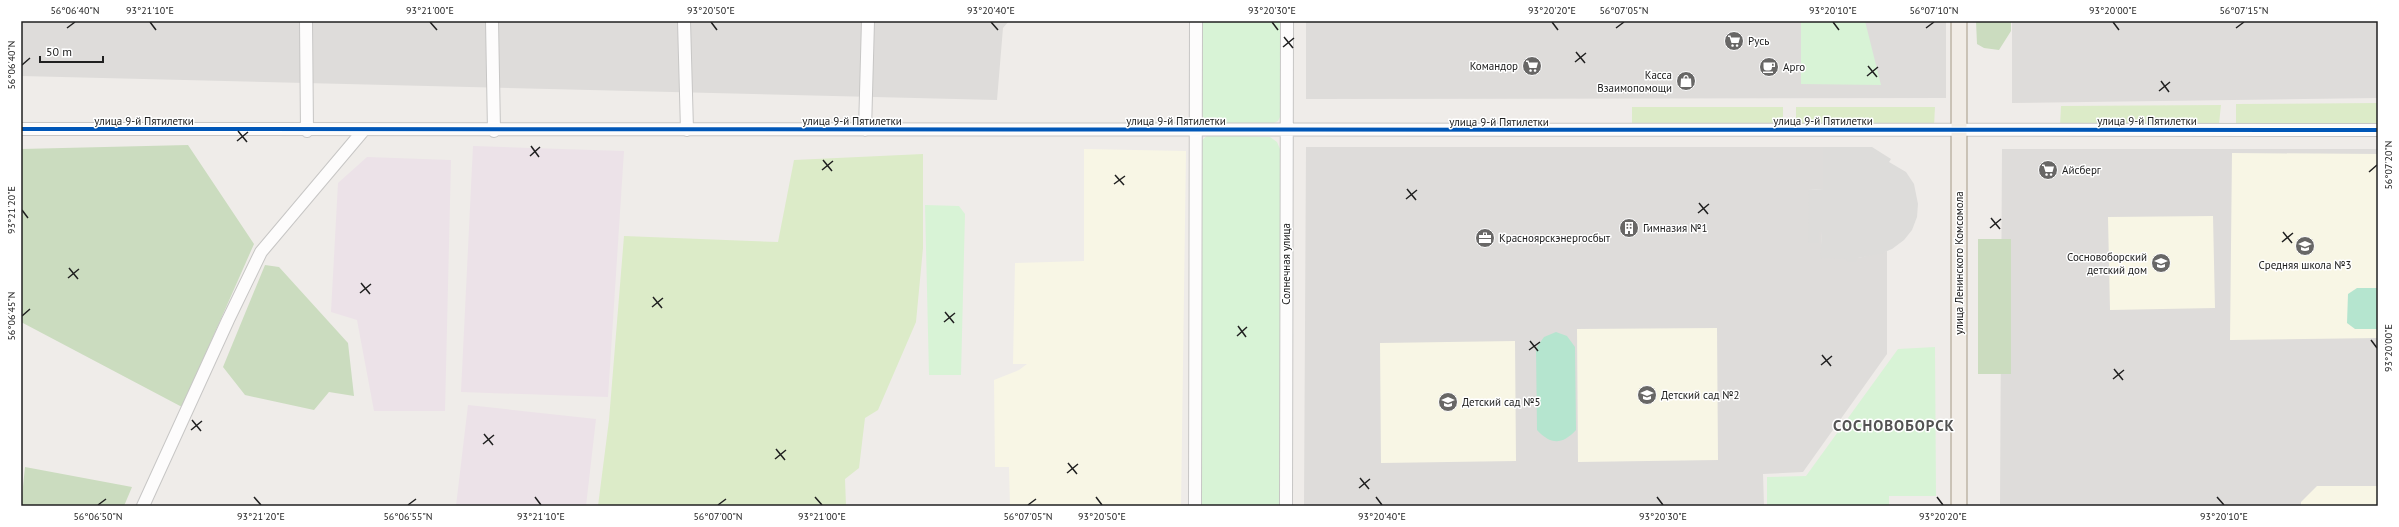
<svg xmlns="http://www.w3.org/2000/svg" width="2399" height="527" font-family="'PT Sans',sans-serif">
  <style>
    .residential { fill: #dedcda }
    .industrial { fill: #ece2e8 }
    .education { fill: #f8f6e5 }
    .religious { fill: #dddcda }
    .grass { fill: #dcebc8 }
    .forest { fill: #cbdcbf }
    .park { fill: #d8f3d6 }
    .pitch { fill: #b5e5cf }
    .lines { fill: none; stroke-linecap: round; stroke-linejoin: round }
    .minor-casing { stroke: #c7c6c5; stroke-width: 14 }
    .major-casing { stroke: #a59985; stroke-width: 17 }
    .minor { stroke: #fdfcfc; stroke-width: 12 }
    .major { stroke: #f1ece6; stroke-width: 15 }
    .cycleway-casing { stroke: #fff; stroke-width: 6 }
    .cycleway { stroke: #0057b8; stroke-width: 4 }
    .ticks { fill: none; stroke: #202020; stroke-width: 1.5 }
    .labels { text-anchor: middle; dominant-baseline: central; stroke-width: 3; stroke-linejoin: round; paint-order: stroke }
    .poi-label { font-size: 11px; fill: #202020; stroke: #fff; text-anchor: start }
    .street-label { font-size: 11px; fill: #202020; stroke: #fff }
    .district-label { font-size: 15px; font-weight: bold; letter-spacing: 1px; fill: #535353; stroke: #fff }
    .neatline { fill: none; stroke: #202020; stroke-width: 1.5 }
    .ticks-label { font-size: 10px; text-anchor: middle; fill: #202020 }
  </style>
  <rect width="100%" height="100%" fill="#efece9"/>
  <path class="residential" d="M21 21H1009L1003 28 997 100 21 76Z
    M1306 21H1946V98L1306 99Z
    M2012 21H2378V98L2012 103Z
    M1306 147H1823V189L1809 190 1819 232H1822L1821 250 1858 258 1887 251V354L1803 472 1763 474 1764 506H1304Z
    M2002 149H2378V506H2000Z"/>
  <path class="industrial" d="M473 146 624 151 608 397 461 392Z
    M367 157 451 160 445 411H374L357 320 331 312 338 183Z
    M468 405 596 419 586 506H456Z"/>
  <path class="education" d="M1084 149 1186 151 1181 506H1010L1009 467H995L994 380 1019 370 1027 364H1013L1015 263 1084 261Z
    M2232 153 2378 154V338L2230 340Z
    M2213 216 2215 308 2110 310 2108 217Z
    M1717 328 1718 460 1578 462 1577 329Z
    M1515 341 1516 461 1381 463 1380 343Z
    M2317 486H2378V506H2301V502Z"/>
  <path class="religious" d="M1823 147H1872L1891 159 1889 162 1906 172 1914 184 1918 204 1917 217 1912 230 1904 240 1892 249 1880 254 1858 258 1856 262H1848L1846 259 1820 258 1822 232H1819V243H1808L1809 190 1823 189Z"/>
  <path class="grass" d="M2378 103V125L2236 127V104Z
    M2221 105 2219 124 2060 126 2061 106Z
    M1632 107H1783V125H1632Z
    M1796 107H1935L1934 126H1796Z
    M923 154V248L916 322 878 410 865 418 859 468 845 479 846 506H598L609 420 624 236 778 242 794 160Z"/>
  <path class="forest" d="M1976 21H2011V31L1999 50 1984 48 1977 44Z
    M188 145 254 244 182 407 21 322V149Z
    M1978 239H2011V374H1978Z
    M265 265 279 267 348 343 354 396 329 392 314 410 245 395 223 367Z
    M25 467 132 487 124 506H21Z"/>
  <path class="park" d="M1201 21H1281V115L1278 121 1270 125 1213 123 1207 121 1201 115Z
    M1801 21H1865L1881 85 1801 84Z
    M1208 135 1270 137 1277 142 1280 149 1281 506H1201L1200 142Z
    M925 205 959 206 965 214 961 375H929Z
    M1935 347 1936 496H1889V506H1767V477L1806 476 1898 349Z"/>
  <path class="pitch" d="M2357 288H2378V329H2355L2347 323 2348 294Z
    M1556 332 1567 336 1575 347 1576 430C1562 445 1551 445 1537 430L1536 348 1544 337Z"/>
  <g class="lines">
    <g class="minor-casing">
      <path id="minor" d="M306 21 307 131
        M492 21 494 131
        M684 21 687 130
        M21 129 2378 130
        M865 130 868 21
        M143 506 228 320 261 252 363 131
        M1195 506 1196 21
        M1286 506 1287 21"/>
    </g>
    <g class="major-casing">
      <path id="major" d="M1959 506V21"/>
    </g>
    <use href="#minor" class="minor"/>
    <use href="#major" class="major"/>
    <g class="cycleway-casing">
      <path id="cycleway" d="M21 129 2378 130"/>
    </g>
    <use href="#cycleway" class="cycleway"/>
  </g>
  <path class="ticks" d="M150 22 156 30M430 22 437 30M711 22 717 30M991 22 998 30M1272 22 1278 30M1552 22 1558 30M1833 22 1839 30M2113 22 2119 30M67 28 75 22M1616 28 1624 22M1926 28 1934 22M2236 28 2244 22M1284 37 1293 48M1283 47 1294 38M1576 52 1585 63M1575 62 1586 53M22 65 30 58M1868 66 1877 77M1867 76 1878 67M2161 81 2169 92M2159 91 2170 82M238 131 247 142M237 141 248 132M531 146 539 157M530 156 540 147M823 160 832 171M822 170 833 161M2369 172 2377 165M1115 175 1124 185M1114 184 1125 176M1407 189 1416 200M1406 199 1417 190M1699 203 1708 214M22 210 28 218M1698 213 1709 204M1991 218 2000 229M1990 228 2001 219M2283 232 2292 243M2282 242 2293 233M69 268 78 279M68 278 79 269M361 283 370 294M360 293 371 284M653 297 662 308M652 307 663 298M945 312 954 323M22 316 30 309M944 322 955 313M1238 326 1246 337M1237 336 1247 327M2371 340 2377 348M1530 341 1538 351M1529 350 1540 342M1822 355 1831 366M1821 365 1832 356M2114 369 2123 380M2113 379 2124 370M192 420 201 431M191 430 202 421M484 434 493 445M483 444 494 435M776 449 785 460M775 459 786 450M1068 463 1077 474M1067 473 1078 464M1360 478 1369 489M1359 488 1370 479M254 497 261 505M535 497 541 505M815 497 822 505M1096 497 1102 505M1376 497 1382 505M1657 497 1663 505M1937 497 1943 505M2217 497 2224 505M98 505 106 499M408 505 416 499M718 505 726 499M1028 505 1036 499"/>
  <defs>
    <g id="supermarket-disc" transform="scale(1)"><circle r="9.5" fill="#686766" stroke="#fff"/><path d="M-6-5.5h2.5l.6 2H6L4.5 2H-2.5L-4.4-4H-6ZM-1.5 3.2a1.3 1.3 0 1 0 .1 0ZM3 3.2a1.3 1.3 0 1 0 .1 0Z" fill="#fff"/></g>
    <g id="cafe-disc" transform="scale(1)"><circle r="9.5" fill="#686766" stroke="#fff"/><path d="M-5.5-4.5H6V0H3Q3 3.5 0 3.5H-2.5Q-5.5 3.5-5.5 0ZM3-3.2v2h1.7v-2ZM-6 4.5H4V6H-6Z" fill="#fff"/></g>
    <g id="shop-disc" transform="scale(1)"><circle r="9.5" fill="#686766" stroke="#fff"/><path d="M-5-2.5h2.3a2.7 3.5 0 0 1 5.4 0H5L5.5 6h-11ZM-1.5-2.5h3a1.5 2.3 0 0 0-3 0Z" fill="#fff"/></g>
    <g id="building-disc" transform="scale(1)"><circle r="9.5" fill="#686766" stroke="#fff"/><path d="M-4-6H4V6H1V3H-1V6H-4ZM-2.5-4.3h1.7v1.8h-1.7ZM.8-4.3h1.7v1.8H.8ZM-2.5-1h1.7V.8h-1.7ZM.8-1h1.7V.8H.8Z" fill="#fff"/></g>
    <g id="office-disc" transform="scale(1)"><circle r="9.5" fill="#686766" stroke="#fff"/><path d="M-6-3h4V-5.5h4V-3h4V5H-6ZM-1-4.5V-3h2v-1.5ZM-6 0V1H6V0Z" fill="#fff"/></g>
    <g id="school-disc" transform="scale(1)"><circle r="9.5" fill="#686766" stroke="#fff"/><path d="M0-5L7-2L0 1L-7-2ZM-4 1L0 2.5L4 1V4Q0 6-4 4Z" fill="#fff"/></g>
  </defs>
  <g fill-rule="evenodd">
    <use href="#supermarket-disc" x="1734" y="41"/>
    <use href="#supermarket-disc" x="1532" y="66"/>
    <use href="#cafe-disc" x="1769" y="67"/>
    <use href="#shop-disc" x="1686" y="81"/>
    <use href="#supermarket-disc" x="2048" y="170"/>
    <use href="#building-disc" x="1629" y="228"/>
    <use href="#office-disc" x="1485" y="238"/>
    <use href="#school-disc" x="2305" y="246"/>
    <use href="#school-disc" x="2161" y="263"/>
    <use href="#school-disc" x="1647" y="395"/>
    <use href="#school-disc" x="1448" y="402"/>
  </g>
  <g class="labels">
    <g class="poi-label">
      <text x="1748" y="41">Русь</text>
      <text x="1518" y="66" text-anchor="end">Командор</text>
      <text x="1783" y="67">Арго</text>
      <text x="1672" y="75" text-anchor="end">Касса<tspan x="1672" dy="13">Взаимопомощи</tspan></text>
      <text x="2062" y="170">Айсберг</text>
      <text x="1643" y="228">Гимназия №1</text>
      <text x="1499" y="238">Красноярскэнергосбыт</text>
      <text x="2147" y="257" text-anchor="end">Сосновоборский<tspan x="2147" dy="13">детский дом</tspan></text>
      <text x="2305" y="265" text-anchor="middle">Средняя школа №3</text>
      <text x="1661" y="395">Детский сад №2</text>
      <text x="1462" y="402">Детский сад №5</text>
    </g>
    <g class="street-label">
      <text x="144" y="121">улица 9-й Пятилетки</text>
      <text x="852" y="121">улица 9-й Пятилетки</text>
      <text x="1176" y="121">улица 9-й Пятилетки</text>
      <text x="1823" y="121">улица 9-й Пятилетки</text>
      <text x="2147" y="121">улица 9-й Пятилетки</text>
      <text x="1499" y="122">улица 9-й Пятилетки</text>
      <text transform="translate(1959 263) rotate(-90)">улица Ленинского Комсомола</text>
      <text transform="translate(1286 264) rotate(-90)">Солнечная улица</text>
    </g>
    <g class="district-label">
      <text x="1894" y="425">СОСНОВОБОРСК</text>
    </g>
  </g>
  <rect width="2399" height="527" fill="none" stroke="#ffffff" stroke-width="44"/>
  <path d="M40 56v6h63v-6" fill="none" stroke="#202020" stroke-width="2"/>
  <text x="46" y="56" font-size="12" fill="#202020" stroke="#ffffff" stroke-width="3" paint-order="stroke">50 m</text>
  <rect x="22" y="22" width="2355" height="483" class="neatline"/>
  <g class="ticks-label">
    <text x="75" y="14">56°06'40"N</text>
    <text x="150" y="14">93°21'10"E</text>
    <text x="430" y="14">93°21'00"E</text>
    <text x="711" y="14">93°20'50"E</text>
    <text x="991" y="14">93°20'40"E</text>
    <text x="1272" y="14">93°20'30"E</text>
    <text x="1552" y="14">93°20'20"E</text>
    <text x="1624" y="14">56°07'05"N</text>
    <text x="1833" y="14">93°20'10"E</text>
    <text x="1934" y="14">56°07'10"N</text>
    <text x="2113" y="14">93°20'00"E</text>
    <text x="2244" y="14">56°07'15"N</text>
    <text transform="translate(11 65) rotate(-90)" y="4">56°06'40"N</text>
    <text transform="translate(2388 165) rotate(-90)" y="4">56°07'20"N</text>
    <text transform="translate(11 210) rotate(-90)" y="4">93°21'20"E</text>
    <text transform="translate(11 316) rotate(-90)" y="4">56°06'45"N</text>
    <text transform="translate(2388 348) rotate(-90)" y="4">93°20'00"E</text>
    <text x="98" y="520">56°06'50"N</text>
    <text x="261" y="520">93°21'20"E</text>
    <text x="408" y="520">56°06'55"N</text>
    <text x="541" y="520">93°21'10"E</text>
    <text x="718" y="520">56°07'00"N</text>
    <text x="822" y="520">93°21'00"E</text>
    <text x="1028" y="520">56°07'05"N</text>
    <text x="1102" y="520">93°20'50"E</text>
    <text x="1382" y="520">93°20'40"E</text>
    <text x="1663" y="520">93°20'30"E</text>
    <text x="1943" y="520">93°20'20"E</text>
    <text x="2224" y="520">93°20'10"E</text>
  </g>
</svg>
